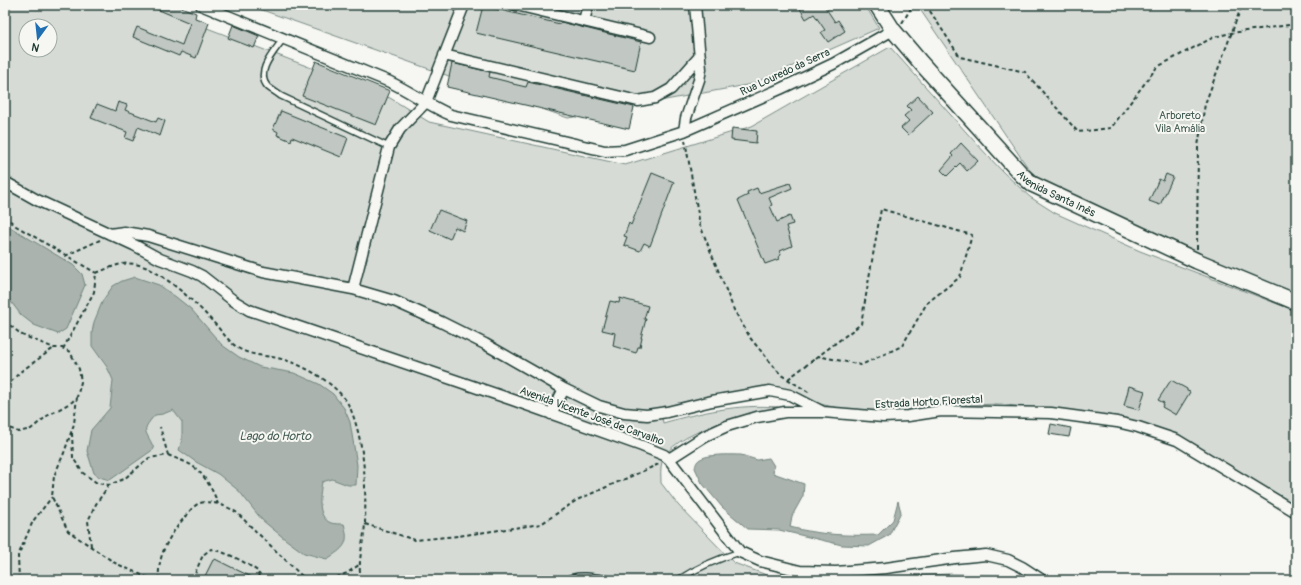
<svg xmlns="http://www.w3.org/2000/svg" width="1301" height="585" font-family="Pangolin,sans-serif">
  <style>
    .green { fill: #d6dbd6; stroke: #7a8c85; fill-rule: evenodd }
    .water { fill: #aab3ae; stroke: #72847d }
    .building { fill: #c1c8c3; stroke: #1f3d34 }
    .lines { fill: none; stroke-linecap: round; stroke-linejoin: round }
    .service-casing { stroke: #1f3d34; stroke-width: 8 }
    .minor-casing { stroke: #1f3d34; stroke-width: 13 }
    .secondary-casing { stroke: #1f3d34; stroke-width: 18 }
    .path { stroke: #1f3d34; stroke-width: 2; stroke-dasharray: 4 3; stroke-linecap: butt }
    .service { stroke: #f6f6f2; stroke-width: 5 }
    .minor { stroke: #f6f6f2; stroke-width: 10 }
    .secondary { stroke: #f6f6f2; stroke-width: 15 }
    .labels { text-anchor: middle; dominant-baseline: central; stroke-width: 4; stroke-linejoin: round; paint-order: stroke }
    .street-label { font-size: 11px; fill: #1f3d34; stroke: #f6f6f2 }
    .park-label { font-size: 11px; fill: #445d54; stroke: #f6f6f2 }
    .water-label { font-size: 12px; font-style: italic; fill: #425a52; stroke: #f6f6f2 }
  </style>
  <rect width="100%" height="100%" fill="#f6f6f2"/>
  <filter id="ink" filterUnits="userSpaceOnUse"><feTurbulence type="fractalNoise" baseFrequency=".025" numOctaves="2"/><feDisplacementMap in="SourceGraphic" scale="8" xChannelSelector="R" yChannelSelector="G"/><feConvolveMatrix kernelMatrix="1 2 1 2 8 2 1 2 1" color-interpolation-filters="sRGB"/></filter>
  <g filter="url(#ink)">
    <path class="green" d="M5 5H147L390 98 429 122 625 165 752 126 890 47 975 142 1003 172 1030 197 1055 213 1140 251 1296 311V505L1189 443 1138 424 1001 404 941 406 890 414 850 411 782 395H749L661 410 663 423C701 412 738 404 778 407 751 414 670 432 662 462 660 468 661 477 661 483L678 505 734 563 772 577 770 580H5ZM26 26H50V50H26Z
      M248 5H865L879 28 752 84 568 118Z
      M917 5H1296V302L1039 184Z
      M949 574 1002 575V580H834Z"/>
    <path class="water" d="M5 224 73 265 82 274 85 285 66 329 58 334 34 325 21 315 5 294Z
      M135 277 159 285 176 297 191 309 222 345 239 357 260 367 294 373 319 384 333 394 344 408 350 422 357 465 356 485H348L332 479 322 482C320 494 316 517 331 523 334 524 340 524 344 524 350 544 344 548 327 559L304 553 285 539 262 520 239 491 218 474 196 462 179 450 182 439V422L173 410 163 414 155 415C139 433 147 430 154 449L110 480 99 477 94 473 87 451 91 430 110 408 113 380 107 367 92 346V333L94 322 103 300 113 286 122 281Z
      M741 455 757 460 769 458 774 466 773 473 804 484 803 496 792 516 790 527C819 535 849 536 878 535L893 520 898 501 901 512 889 535 869 546 842 545 779 530 748 529 722 507 702 483 695 468C695 468 696 463 697 462 703 453 731 455 741 455Z"/>
    <path class="building" d="M147 5H176L196 13 195 18 209 23 196 58 181 52 179 56 133 37 137 27 182 45 190 23Z
      M798 5H828L825 7 835 22 838 20 845 31 828 42 821 32 825 30 814 14 806 19Z
      M483 6 560 24 561 22 641 42 635 70 476 33Z
      M233 25 259 36 254 48 228 38Z
      M316 61 390 91 376 125 302 96Z
      M452 63 490 72 489 77 513 83V84L526 87 528 82 634 107 629 129 447 87Z
      M918 96 933 112 908 135 901 128 909 121 904 116 911 110 907 106Z
      M118 102 127 105 125 110 156 122 158 118 165 121 160 136 138 127 133 141 125 138 127 132 91 118 97 104 115 111Z
      M281 111 348 138 341 157 292 137 291 141 277 135 278 132 273 129Z
      M732 128 757 131 756 143 731 140Z
      M961 143 978 161 967 171 960 163 947 176 941 170 953 156 951 154Z
      M652 173 674 182 650 246 644 243 640 251 624 245 627 237 624 236 629 223 631 225Z
      M1166 174 1173 177 1160 205 1149 201 1159 179 1163 181Z
      M790 183 792 188 769 198 772 205 770 206 777 222 790 216 793 224 786 226 792 246 780 251 781 255 778 257 779 259 765 264 738 200 748 195 747 192 757 188 759 193Z
      M439 210 467 221 463 231 455 227 450 239 430 230Z
      M620 298 648 306 644 319H646L641 338H642L640 347H638L636 353 613 346 615 333 602 330 610 301 619 303Z
      M1171 380 1187 389V391L1190 392 1176 415 1162 407 1164 403 1158 400Z
      M1129 386 1145 391 1139 410 1124 406Z
      M1051 424 1071 428 1069 437 1049 434Z
      M215 559 235 569 258 580H203L213 560H215Z"/>
    <g class="lines">
      <g class="service-casing">
        <path id="service" d="M283 39C275 51 254 72 268 87 272 90 277 93 281 96L389 147
          M566 580C577 572 601 578 614 580
          M678 580C698 567 717 559 740 552"/>
      </g>
      <g class="minor-casing">
        <path id="minor" d="M201 5 390 82C411 92 430 106 451 115L605 151 625 150 684 131 780 89 833 64 893 30
          M516 5 650 37
          M584 21 588 5
          M444 55 638 101 655 98 671 89 700 56
          M684 131 686 118 699 80 701 69 695 5
          M5 182 37 200 134 245 160 259 192 271 202 276 234 301 249 310 513 400 642 446 664 455 669 459 740 552 760 561 800 571 836 572 886 568 955 558 986 555 1008 560 1022 567 1042 580
          M110 234 124 232 148 236 263 272 353 289 394 301 441 322 485 344 564 389 599 406 624 413 647 415 667 412 712 401 770 391 790 395 823 412
          M353 289 389 147 400 129 426 102 464 5
          M551 414 564 389
          M669 459 705 436 727 426 757 417 785 412H823L883 417 908 416 941 411 1051 413 1117 422 1138 427 1177 440 1296 512"/>
      </g>
      <g class="secondary-casing">
        <g id="secondary">
          <path id="s1" d="M877 5 893 30 921 63 1022 175 1032 184 1197 261 1296 302"/>
        </g>
      </g>
      <path class="path" d="M926 5 960 57 1025 72 1078 132 1111 128 1157 67 1214 37 1231 33 1296 24
        M902 23 913 5
        M685 140 700 225 734 310 751 339 781 375 810 393
        M5 216 16 226 96 273
        M1197 249 1198 146 1205 104 1242 5
        M65 256 100 240
        M96 273C115 266 125 259 145 267 165 275 199 305 213 322 221 330 228 341 238 348 252 357 270 355 285 360 308 367 342 387 351 410 365 445 366 485 365 523 364 542 357 561 361 580
        M5 321 22 335 54 348H62L70 352 79 369 81 382 77 397 72 402 47 416 31 429 18 432 6 426 5 424
        M63 349 94 292 96 273
        M788 379 861 324 881 209 972 235 960 277 927 303 902 346 861 365 818 356
        M5 394 7 386 20 372 54 348
        M77 397 74 424 64 453 54 476 52 497 68 531 115 563 153 580
        M72 433 73 458 83 473 97 483 109 485 124 479 149 458 168 455 160 427
        M168 455C175 458 184 461 191 465 204 473 213 490 218 504
        M365 524 415 540 458 536 541 524 577 500 659 464
        M91 546 88 521 96 504 109 485
        M19 580 18 556 33 521 52 497
        M159 580C157 556 169 536 184 518 188 513 194 505 200 503 212 500 226 506 236 512L306 580
        M194 580 196 571 203 555 211 549C231 554 243 561 259 572L258 580
        M330 580 347 573 359 565"/>
      <use href="#service" class="service"/>
      <use href="#minor" class="minor"/>
      <use href="#secondary" class="secondary"/>
    </g>
  </g>
  <g class="labels">
    <g class="street-label">
      <text transform="translate(785 72) rotate(-25)">Rua Louredo da Serra</text>
      <text stroke="none"><textPath href="#s1" startOffset="263">Avenida Santa Inês</textPath></text>
      <text transform="translate(929 402) rotate(-3)">Estrada Horto Florestal</text>
      <text transform="translate(592 416) rotate(20)">Avenida Vicente José de Carvalho</text>
    </g>
    <g class="park-label">
      <text x="1180" y="115">Arboreto<tspan x="1180" dy="13">Vila Amália</tspan></text>
    </g>
    <g class="water-label">
      <text x="275" y="436">Lago do Horto</text>
    </g>
  </g>
  <rect width="1301" height="585" fill="none" stroke="#f6f6f2" stroke-width="20"/>
  <rect x="10" y="10" width="1281" height="565" fill="none" stroke="#1f3d34" stroke-width="1.5" filter="url(#ink)"/>
  <g transform="translate(38 38) rotate(195)"><circle r="19" fill="#f6f6f2" stroke="#a0aca6"/>
  <path d="M0-3L7 15L0 10L-7 15Z" fill="#1f6fb2"/>
  <text y="-6" font-size="11" font-weight="bold" text-anchor="middle" fill="#1f3d34">N</text>
  </g>
</svg>
